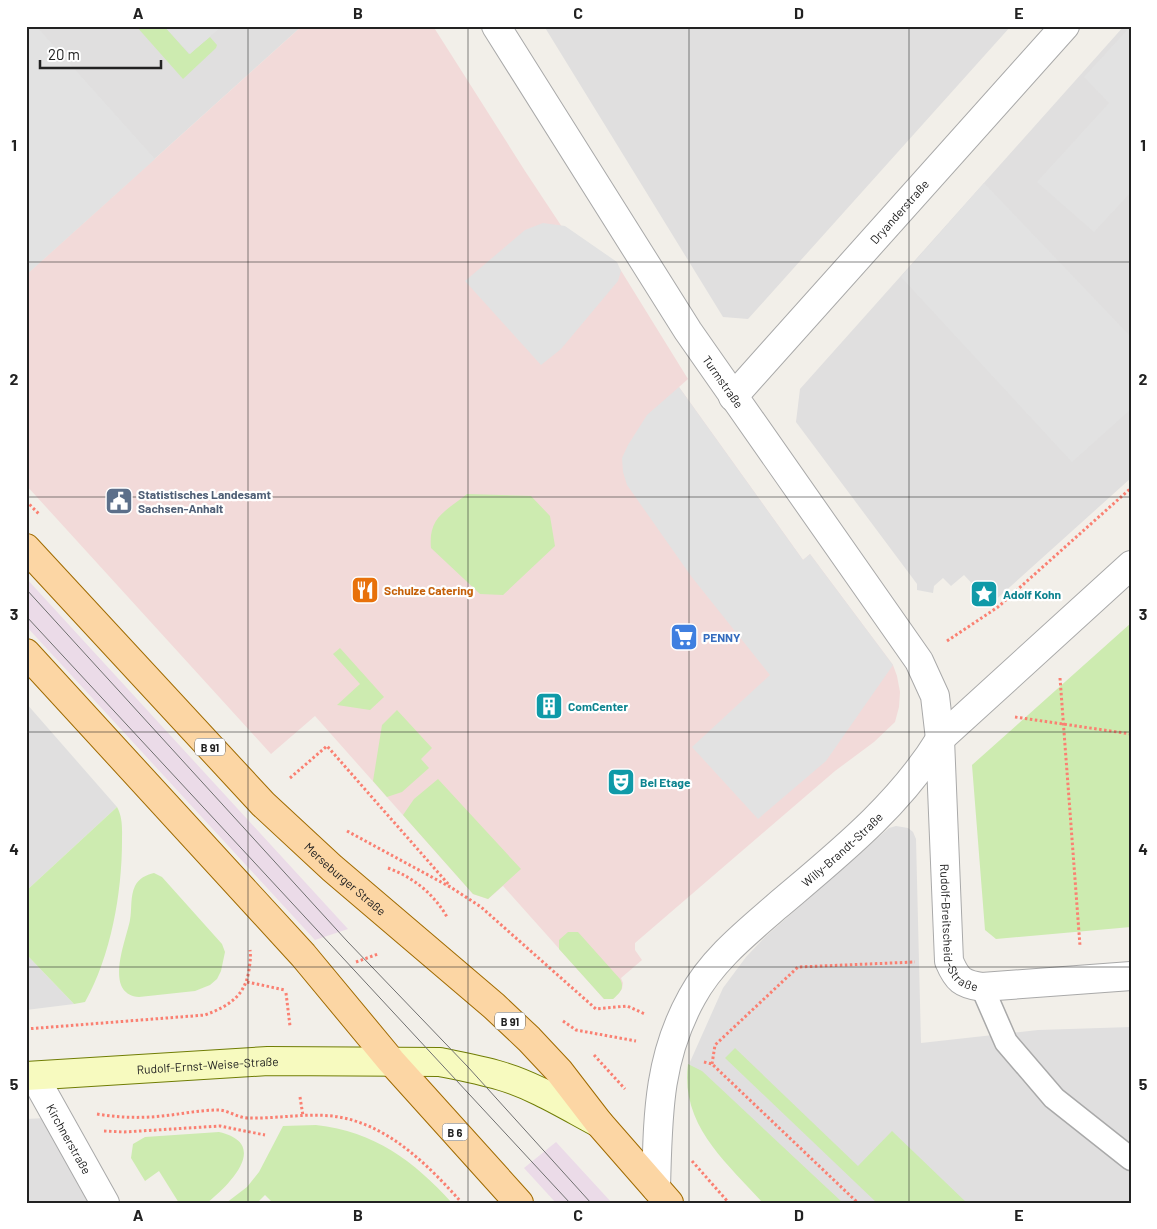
<svg xmlns="http://www.w3.org/2000/svg" width="1157" height="1229" font-family="Barlow,sans-serif">
  <style>
    .residential { fill: #e0dfdf }
    .commercial { fill: #f2dad9 }
    .industrial { fill: #ebdbe8 }
    .grass { fill: #cdebb0 }
    .parking { fill: #e2e2e2 }
    .lines { fill: none; stroke-linecap: round; stroke-linejoin: round }
    .service-casing { stroke: #a9a9a9; stroke-width: 25 }
    .minor-casing { stroke: #a9a9a9; stroke-width: 30 }
    .tertiary-casing { stroke: #a9a9a9; stroke-width: 30 }
    .secondary-casing { stroke: #707d05; stroke-width: 30 }
    .primary-casing { stroke: #a06b00; stroke-width: 30 }
    .path { stroke: #fa8072; stroke-width: 3; stroke-dasharray: 2.5 2.5; stroke-linecap: butt }
    .service { stroke: #fff; stroke-width: 22 }
    .minor { stroke: #fff; stroke-width: 28 }
    .tertiary { stroke: #fff; stroke-width: 28 }
    .secondary { stroke: #f7fabf; stroke-width: 28 }
    .primary { stroke: #fcd6a4; stroke-width: 28 }
    .tram { stroke: #707070; stroke-width: 1 }
    .grid { fill: none; stroke: #222; stroke-width: 1; stroke-opacity: 0.55 }
    .labels { text-anchor: middle; dominant-baseline: central; stroke-width: 4.5; stroke-linejoin: round; paint-order: stroke }
    .shield { fill: #fff; stroke: #646464; stroke-width: 1 }
    .shield-label { font-size: 11px; font-weight: bold; fill: #222 }
    .street-label { font-size: 12px; fill: #222; stroke: #fff }
    .service-label { font-size: 12px; font-weight: bold; fill: #4e5e75; stroke: #fff; text-anchor: start }
    .food-label { font-size: 12px; font-weight: bold; fill: #c56008; stroke: #fff; text-anchor: start }
    .culture-label { font-size: 12px; font-weight: bold; fill: #0d838f; stroke: #fff; text-anchor: start }
    .shop-label { font-size: 12px; font-weight: bold; fill: #366cbe; stroke: #fff; text-anchor: start }
    .neatline { fill: none; stroke: #222; stroke-width: 2 }
    .grid-label { font-size: 16px; text-anchor: middle; font-weight: bold; fill: #222 }
  </style>
  <rect width="100%" height="100%" fill="#f2efe9"/>
  <path class="residential" d="M26 26H302L26 275Z
    M544 26H1011L748 319 723 317Z
    M1124 26H1131V478L991 604 964 575 951 586 943 578 934 586 933 593 917 590V584L796 422 800 389Z
    M26 703 117 807 26 891Z
    M896 826 908 828 913 832 916 839 921 1043 1038 1030 1131 1027V1203H786L691 1095 690 1062 723 988 746 957 766 936 889 828Z
    M26 954 74 1004 26 1010Z
    M65 1117 119 1203H26V1119Z"/>
  <path class="commercial" d="M302 26H433L525 171 564 230 620 269 688 379 679 387 803 560 810 554 893 665 897 676 900 692 899 707 895 722 874 742 835 771 635 943V950L642 960 621 978 623 983 622 989 613 999H604L503 886 488 899 473 894 315 716 271 754 26 485V275Z"/>
  <path class="industrial" d="M26 578 348 929 315 940 26 626Z
    M556 1142 612 1203H556L524 1168Z"/>
  <path class="grass" d="M136 26H164L189 54 210 37 217 45 216 48 183 79Z
    M467 494 531 496 550 516 555 546 503 595 480 594 431 548C428 517 446 511 467 494Z
    M1131 623V927L996 939 985 930 972 765Z
    M340 648 384 697 370 710 337 705 360 684 333 654Z
    M397 710 432 748 421 759 429 768 402 792 387 797 373 781 382 725Z
    M438 779 521 869 488 899 473 894 403 815 414 799Z
    M117 807C123 818 122 829 122 841 122 893 111 956 85 1002L74 1004 26 954V891Z
    M154 873 162 877 222 944 225 952 221 971 217 979 210 985 195 991 139 997C103 994 126 941 130 920 132 910 130 896 135 886 139 878 146 875 154 873Z
    M568 932H578L620 979C625 988 620 993 613 999H604L559 949V940Z
    M735 1048 858 1166 892 1131 967 1203H877L725 1058Z
    M688 1064 702 1071 843 1203H763C726 1162 680 1125 688 1064Z
    M316 1125C375 1132 413 1160 452 1203H273L265 1195 257 1203H226L247 1187 259 1172 283 1126Z
    M219 1132C271 1144 229 1185 207 1203H179L159 1171 145 1181 131 1158 133 1144 145 1137Z"/>
  <path class="parking" d="M26 26H36L155 159 26 275Z
    M164 26H222L190 54Z
    M1131 26V192L1094 232 1037 182 1109 103 1084 77Z
    M984 183 1131 337V409L1072 462 901 277Z
    M543 223 565 226 617 262 621 271 618 281 561 349 541 365 465 281 525 230Z
    M679 387 803 560 810 554 893 665 826 761 758 819 692 747 770 675 691 576 627 485 623 472 622 458 628 445 647 415Z"/>
  <g class="lines">
    <g class="service-casing">
      <path id="service" d="M982 987 1006 1042 1054 1098 1131 1159"/>
    </g>
    <g class="minor-casing">
      <g id="minor">
        <path id="s1" d="M733 397 1065 26"/>
        <path id="s2" d="M940 739 949 961C957 980 962 984 982 987L1131 976"/>
        <path id="s3" d="M34 1076 105 1203"/>
      </g>
    </g>
    <g class="tertiary-casing">
      <g id="tertiary">
        <path id="s4" d="M496 26 688 331 919 661 935 696 940 739"/>
        <path id="s5" d="M656 1188C658 1119 657 1060 692 997 712 960 746 933 777 906 837 855 899 806 940 739L1131 565"/>
      </g>
    </g>
    <g class="secondary-casing">
      <g id="secondary">
        <path id="s6" d="M26 1076 268 1061 440 1062C460 1066 481 1070 501 1076 535 1086 567 1106 599 1123"/>
      </g>
    </g>
    <g class="primary-casing">
      <g id="primary">
        <path id="s7" d="M26 548 263 804 332 868 494 1006 529 1039 559 1071 599 1123 669 1203"/>
        <path d="M26 653 303 955 391 1061 519 1203"/>
      </g>
    </g>
    <path class="path" d="M26 501 39 514
      M947 641 998 607 1131 488
      M1060 678 1080 946
      M1015 717 1131 734
      M290 778 327 746 450 886
      M347 831 452 888 481 907 596 1009 627 1006 645 1014
      M388 868C413 877 434 894 447 917
      M356 962 378 954
      M247 982 285 990
      M286 993 290 1026
      M563 1021 576 1030 636 1041
      M26 1029 205 1015C229 1006 245 996 249 970 250 963 251 957 250 950
      M594 1055 625 1089
      M704 1062 712 1064 858 1203
      M712 1064 715 1045 798 967 915 962
      M300 1097 303 1116
      M97 1114C115 1117 132 1118 150 1117 173 1116 196 1110 218 1110 228 1110 238 1118 248 1118 278 1119 309 1112 339 1117 390 1126 429 1166 462 1203
      M104 1131 124 1132 220 1126 265 1135
      M692 1161 729 1203"/>
    <use href="#service" class="service"/>
    <use href="#minor" class="minor"/>
    <use href="#tertiary" class="tertiary"/>
    <use href="#secondary" class="secondary"/>
    <use href="#primary" class="primary"/>
    <path class="tram" d="M26 589 347 941 468 1067 591 1203
      M26 616 570 1203"/>
  </g>
  <path class="grid" d="M248 26V1203M468 26V1203M689 26V1203M909 26V1203M26 262H1131M26 497H1131M26 732H1131M26 967H1131"/>
  <defs>
    <g id="civic-square" transform="scale(1.4375)"><rect x="-9" y="-9" width="18" height="18" rx="4" fill="#5c6f8a" stroke="#fff"/><path d="M-.6-6.5H3V-4.5H.6V-3L4-1V1h2V6H-6V1h2V-1L-.6-3ZM-1.2 2.5V6h2.4V2.5Z" fill="#fff"/></g>
    <g id="restaurant-square" transform="scale(1.4375)"><rect x="-9" y="-9" width="18" height="18" rx="4" fill="#e8710a" stroke="#fff"/><path d="M-5-6h1v4h1v-4h1v4h1v-4h1v5L-1.5 .5V6h-2V.5L-5-1ZM5-6V6H3V1.5H1.5Q1.5-4 5-6Z" fill="#fff"/></g>
    <g id="sight-square" transform="scale(1.4375)"><rect x="-9" y="-9" width="18" height="18" rx="4" fill="#0f9aa8" stroke="#fff"/><path d="M0-6L1.8-2.2L6-1.7L2.9 1.2L3.7 5.4L0 3.3L-3.7 5.4L-2.9 1.2L-6-1.7L-1.8-2.2Z" fill="#fff"/></g>
    <g id="supermarket-square" transform="scale(1.4375)"><rect x="-9" y="-9" width="18" height="18" rx="4" fill="#3f7fe0" stroke="#fff"/><path d="M-6-5.5h2.5l.6 2H6L4.5 2H-2.5L-4.4-4H-6ZM-1.5 3.2a1.3 1.3 0 1 0 .1 0ZM3 3.2a1.3 1.3 0 1 0 .1 0Z" fill="#fff"/></g>
    <g id="building-square" transform="scale(1.4375)"><rect x="-9" y="-9" width="18" height="18" rx="4" fill="#0f9aa8" stroke="#fff"/><path d="M-4-6H4V6H1V3H-1V6H-4ZM-2.5-4.3h1.7v1.8h-1.7ZM.8-4.3h1.7v1.8H.8ZM-2.5-1h1.7V.8h-1.7ZM.8-1h1.7V.8H.8Z" fill="#fff"/></g>
    <g id="theatre-square" transform="scale(1.4375)"><rect x="-9" y="-9" width="18" height="18" rx="4" fill="#0f9aa8" stroke="#fff"/><path d="M-5-5.5Q0-4 5-5.5V0Q5 5 0 6Q-5 5-5 0ZM-3.3-2.5H-1v1.5H-3.3ZM1-2.5H3.3v1.5H1ZM-2.8 1Q0 5.5 2.8 1Z" fill="#fff"/></g>
  </defs>
  <g fill-rule="evenodd">
    <use href="#civic-square" x="119" y="501"/>
    <use href="#restaurant-square" x="365" y="590"/>
    <use href="#sight-square" x="984" y="594"/>
    <use href="#supermarket-square" x="684" y="637"/>
    <use href="#building-square" x="549" y="706"/>
    <use href="#theatre-square" x="621" y="782"/>
  </g>
  <g class="labels">
    <g class="shield">
      <rect x="195" y="738.5" width="30" height="17" rx="4"/>
      <rect x="495" y="1012.5" width="30" height="17" rx="4"/>
      <rect x="442.5" y="1123.5" width="25" height="17" rx="4"/>
    </g>
    <g class="shield-label">
      <text x="210" y="747">B 91</text>
      <text x="510" y="1021">B 91</text>
      <text x="455" y="1132">B 6</text>
    </g>
    <g class="street-label">
      <text stroke="none"><textPath href="#s1" startOffset="249">Dryanderstraße</textPath></text>
      <text stroke="none"><textPath href="#s4" startOffset="422">Turmstraße</textPath></text>
      <text stroke="none"><textPath href="#s5" startOffset="408">Willy-Brandt-Straße</textPath></text>
      <text stroke="none"><textPath href="#s7" startOffset="460">Merseburger Straße</textPath></text>
      <text stroke="none"><textPath href="#s2" startOffset="194">Rudolf-Breitscheid-Straße</textPath></text>
      <text stroke="none"><textPath href="#s6" startOffset="182">Rudolf-Ernst-Weise-Straße</textPath></text>
      <text stroke="none"><textPath href="#s3" startOffset="72">Kirchnerstraße</textPath></text>
    </g>
    <g class="service-label">
      <text x="138" y="494">Statistisches Landesamt<tspan x="138" dy="14">Sachsen-Anhalt</tspan></text>
    </g>
    <g class="food-label">
      <text x="384" y="590">Schulze Catering</text>
    </g>
    <g class="culture-label">
      <text x="1003" y="594">Adolf Kohn</text>
      <text x="568" y="706">ComCenter</text>
      <text x="640" y="782">Bel Etage</text>
    </g>
    <g class="shop-label">
      <text x="703" y="637">PENNY</text>
    </g>
  </g>
  <rect width="1157" height="1229" fill="none" stroke="#ffffff" stroke-width="55"/>
  <path d="M40 60v8h121v-8" fill="none" stroke="#222222" stroke-width="2.5"/>
  <text x="48" y="60" font-size="15" fill="#222222" stroke="#ffffff" stroke-width="4" paint-order="stroke">20 m</text>
  <rect x="28" y="28" width="1102" height="1174" class="neatline"/>
  <g class="grid-label">
    <text x="138" y="19">A</text>
    <text x="358" y="19">B</text>
    <text x="578" y="19">C</text>
    <text x="799" y="19">D</text>
    <text x="1019" y="19">E</text>
    <text x="14" y="151">1</text>
    <text x="1143" y="151">1</text>
    <text x="14" y="385">2</text>
    <text x="1143" y="385">2</text>
    <text x="14" y="620">3</text>
    <text x="1143" y="620">3</text>
    <text x="14" y="855">4</text>
    <text x="1143" y="855">4</text>
    <text x="14" y="1090">5</text>
    <text x="1143" y="1090">5</text>
    <text x="138" y="1221">A</text>
    <text x="358" y="1221">B</text>
    <text x="578" y="1221">C</text>
    <text x="799" y="1221">D</text>
    <text x="1019" y="1221">E</text>
  </g>
</svg>
